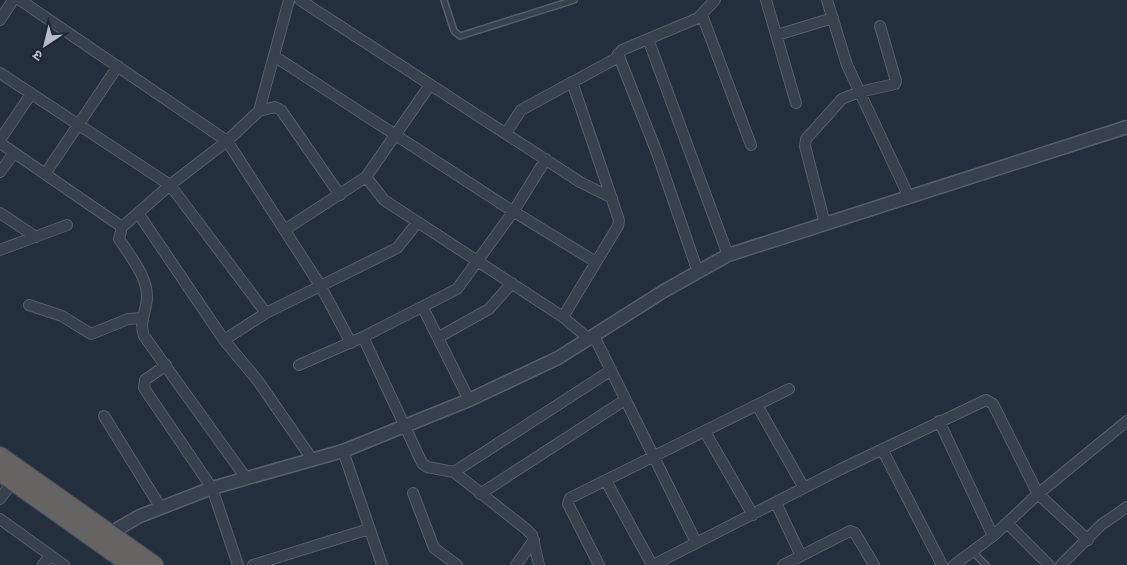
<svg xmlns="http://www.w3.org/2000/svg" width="1127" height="565" font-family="Jost,'Noto Sans Devanagari',sans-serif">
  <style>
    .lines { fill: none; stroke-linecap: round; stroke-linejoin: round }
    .service-casing { stroke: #565f6c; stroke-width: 8 }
    .minor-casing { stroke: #565f6c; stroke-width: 12 }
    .tertiary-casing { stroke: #565f6c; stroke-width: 15 }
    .trunk-casing { stroke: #434c59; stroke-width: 20 }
    .service { stroke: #38414e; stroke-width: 5 }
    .minor { stroke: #38414e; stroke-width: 10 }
    .tertiary { stroke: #38414e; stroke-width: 12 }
    .trunk { stroke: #656462; stroke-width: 18 }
  </style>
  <rect width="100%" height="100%" fill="#242f3e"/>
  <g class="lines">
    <g class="service-casing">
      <path id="service" d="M444 0 454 31 460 36 574 0
        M972 551 986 565"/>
    </g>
    <g class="minor-casing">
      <path id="minor" d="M20 0 227 141 320 285 351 343
        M300 0 580 182 612 198
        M766 0 796 103
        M827 0 847 65 909 197
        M702 15 751 145
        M0 20 13 0
        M777 35 833 18
        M648 39 728 255
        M618 54 657 153 698 272
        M274 56 511 210 596 262
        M0 73 170 185 266 313
        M259 111 289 0
        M506 133 521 110 615 59 622 50 698 18 715 0
        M0 140 31 94
        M0 143 122 227
        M0 172 14 153
        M45 174 118 66
        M366 177 384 200 563 317 589 339
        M0 213 36 237
        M138 213 224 340 258 381 312 459
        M825 224 805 146 806 139 842 99 859 92 895 84 896 81 880 26
        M286 229 366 177 430 85
        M0 250 67 225
        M29 305 62 316 91 334 128 319 142 318
        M423 308 469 400
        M563 317 618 226 619 220 572 82
        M594 336 696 542
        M363 337 422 463 427 467 454 472 526 529 532 535 539 565
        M439 337 489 309 512 283
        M224 340 266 313 397 248 417 223
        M166 365 145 380 144 388 212 488 238 565
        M299 365 363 337 457 289 513 212 546 159
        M757 405 804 488
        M104 416 161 508
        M939 421 993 536
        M705 432 753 515
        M882 449 942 565
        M343 451 382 565
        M454 472 610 371
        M246 478 144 336C139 322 146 312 147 298 148 277 130 256 119 239L122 227 170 185 227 141 259 111 275 107 281 110 340 195
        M606 481 652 565
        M413 493 434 548 457 565
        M480 494 625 400
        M0 499 13 481
        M776 503 801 556
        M0 519 64 565
        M1007 523 1049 565
        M43 565 50 555
        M253 565 369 529
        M516 565 534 540
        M599 565 568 504 570 498 789 389
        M653 565 841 469 986 400 993 404 1038 494 1088 540
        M783 565 850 531 855 533 874 565
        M954 565 993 536 1038 494 1127 421
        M1061 565 1101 525 1127 507"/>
    </g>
    <g class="tertiary-casing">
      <path id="tertiary" d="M108 542 119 528 140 516 212 488 343 451 469 400 558 358 664 291 728 255 1127 127"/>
    </g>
    <g class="trunk-casing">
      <path id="trunk" d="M0 456 154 565
        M0 472 131 565"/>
    </g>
    <use href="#service" class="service"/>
    <use href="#minor" class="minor"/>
    <use href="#tertiary" class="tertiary"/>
    <use href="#trunk" class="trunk"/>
  </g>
  <g transform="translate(45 45) rotate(215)" stroke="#1d2633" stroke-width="4" paint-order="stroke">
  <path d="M0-4L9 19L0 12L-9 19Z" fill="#b4bcc9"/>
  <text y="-8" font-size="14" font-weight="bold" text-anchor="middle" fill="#b4bcc9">उ</text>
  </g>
</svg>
